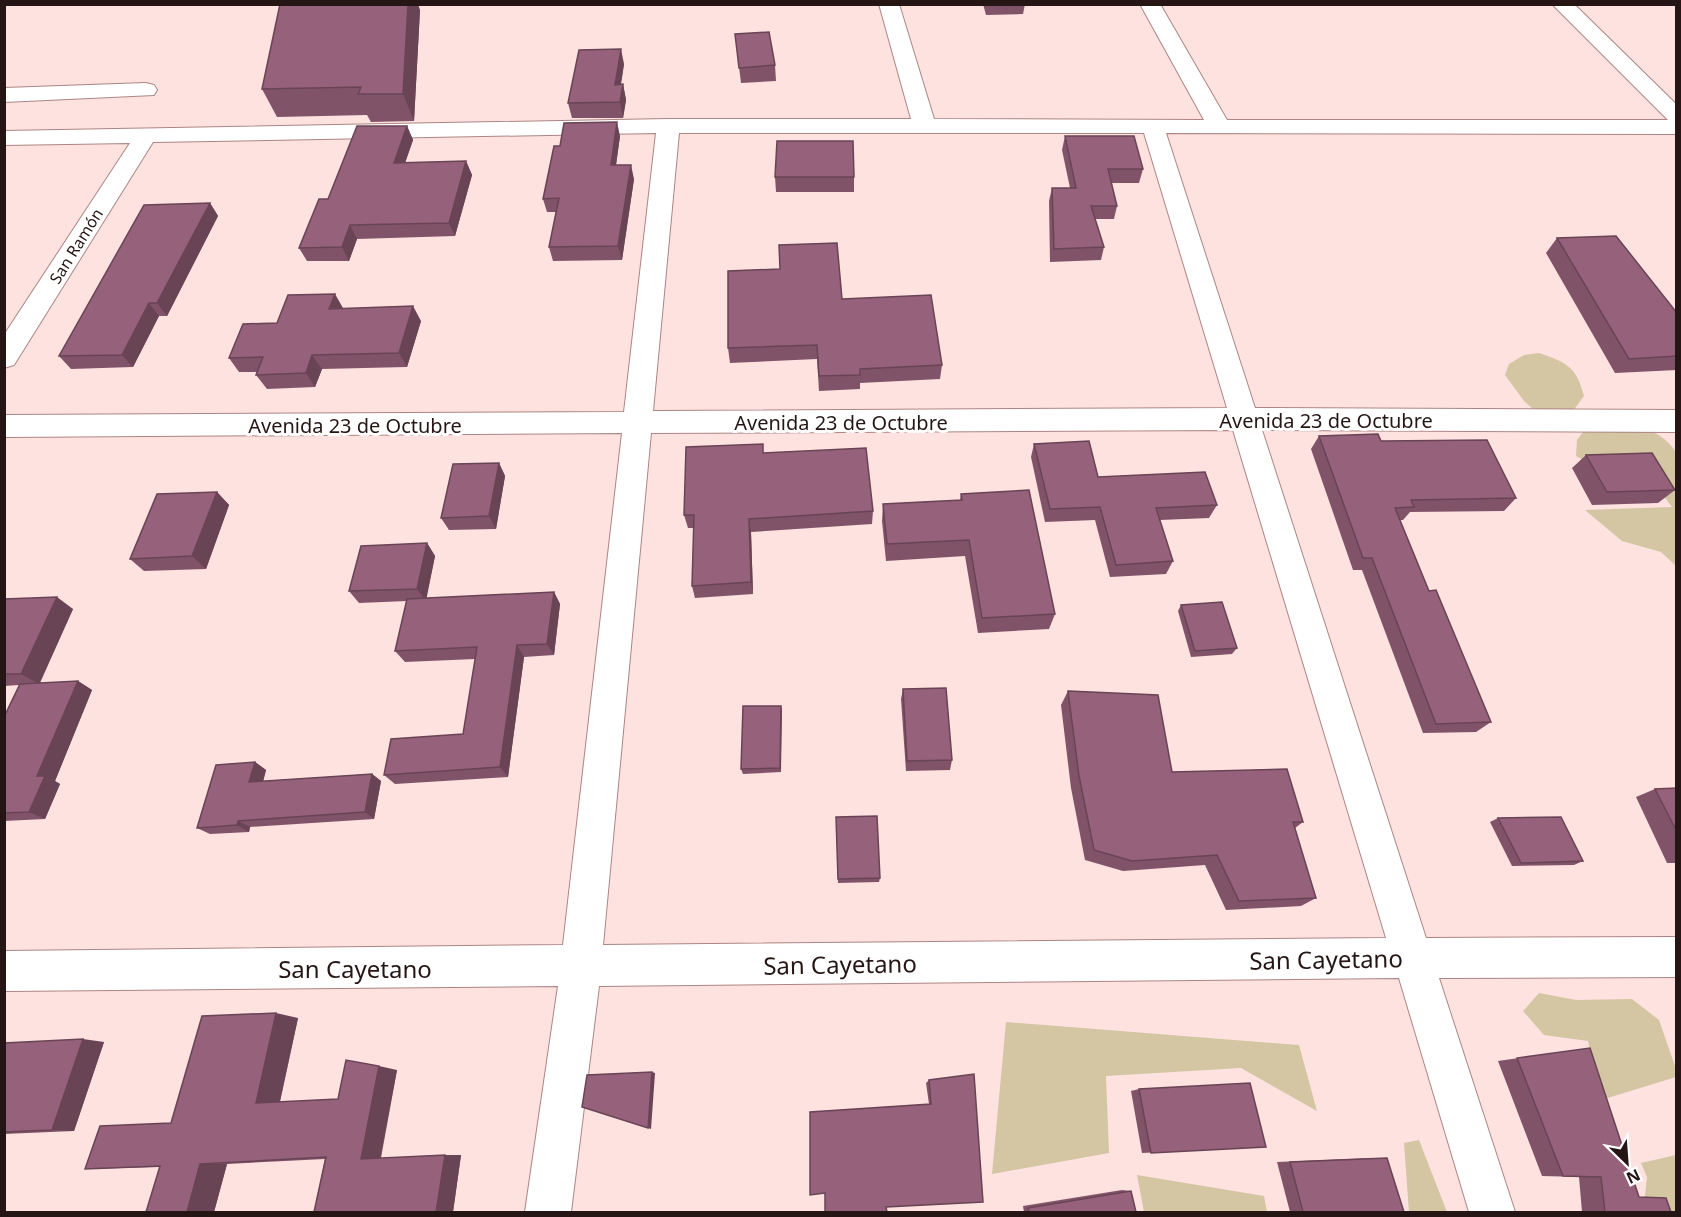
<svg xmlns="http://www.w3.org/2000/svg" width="1681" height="1217" font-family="'Noto Sans',sans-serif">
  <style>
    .green { fill: #d4c5a3 }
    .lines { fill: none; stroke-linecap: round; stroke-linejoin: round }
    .minor-casing { stroke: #ad8583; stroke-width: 2 }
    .minor { fill: #fff; fill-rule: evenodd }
    .wall { fill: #815369 }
    .shaded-wall { fill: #694455 }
    .building { fill: #96617a; stroke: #694455; stroke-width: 1.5 }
    .labels { text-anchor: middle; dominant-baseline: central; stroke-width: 6; stroke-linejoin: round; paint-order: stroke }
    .far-street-label { font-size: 16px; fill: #251615; stroke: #fff }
    .street-label { font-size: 20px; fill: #251615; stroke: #fff }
    .near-street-label { font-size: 24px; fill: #251615; stroke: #fff }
  </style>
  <rect width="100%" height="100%" fill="#fde2e0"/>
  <path class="green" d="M1539 353C1567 363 1576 366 1584 396L1570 415 1535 411 1524 401 1505 375 1509 364 1524 355Z
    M1586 428C1622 428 1654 419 1676 452V566L1661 552 1622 541 1585 510 1672 507 1655 485 1598 468 1576 456 1577 440Z
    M1539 993 1576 1000 1632 999 1659 1020 1676 1069V1077L1601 1100 1588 1041 1544 1035 1523 1011Z
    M1006 1022 1299 1045 1317 1111 1241 1068 1106 1076 1109 1153 992 1174Z
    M1419 1140 1447 1212H1409L1404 1143Z
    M1676 1155V1212H1651L1644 1204 1647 1177 1641 1163Z
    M1137 1175 1264 1196 1267 1212H1144Z"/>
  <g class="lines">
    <g class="minor-casing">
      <path id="minor" d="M879 4H899L934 119 1204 120 1140 4H1160L1227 120H1668L1552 4H1574L1676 104V134L1166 133 1255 408 1676 410V432L1262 430 1426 938 1676 937V977L1439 978 1515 1212H1469L1399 978 599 986 571 1212H525L558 986 4 991V951L563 945 622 433 4 437V415L624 412 656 133 153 142 14 365 4 368V335L130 143 4 145V131L668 119H911ZM679 133H1144L1227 408 653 411ZM1233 430 1386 938 603 945 651 433Z
        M146 83 154 85 157 90 154 95 4 102V88Z"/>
    </g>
    <use href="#minor" class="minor"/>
  </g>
  <path class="wall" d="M983 4H1025L1023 14 986 15Z
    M420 10 414 121 371 122 367 115 277 117 262 89Z
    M735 34 775 65 776 81 741 83Z
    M624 64 621 85 623 84 626 100 623 118H572L568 103Z
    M407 126 413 140 405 163 466 161 472 175 455 236 357 239 349 261H307L299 248 328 199Z
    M620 136 616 165 634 179 622 260 553 261 549 247 556 212H547L543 199 560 146Z
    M1065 136 1143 169 1139 183H1111L1117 206 1114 219H1095L1104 247 1101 260 1050 262 1049 201 1052 188H1070L1062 150Z
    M775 177H854V192H776Z
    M210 203 218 216 167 316H159L133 367 71 369 59 356Z
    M1557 238 1677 313V370L1615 373 1546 253Z
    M842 299 942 365 940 379 860 383V389L819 391 817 359 730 363 728 348Z
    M343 308 421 321 407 367 322 369 315 387 267 389 256 375 257 372H239L229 358 277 323Z
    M1319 436 1381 441 1516 498 1504 511 1410 512 1403 520H1400L1429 591 1491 722 1476 732 1423 733 1362 570H1353L1311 449Z
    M1034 444 1098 477 1217 505 1209 518 1160 520 1173 561 1166 574 1110 577 1095 520 1045 522 1031 457Z
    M764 453 873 511 872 524 751 532 753 594 695 598 692 586 694 528H688L684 515Z
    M1586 455 1675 490 1658 503 1592 505 1572 468Z
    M499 463 505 476 496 529 449 530 441 518Z
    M217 492 229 505 206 569 144 571 130 559Z
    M961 494 1055 614 1049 629 978 633 965 556 886 561 882 521 883 504 960 500Z
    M427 543 435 556 426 598 554 592 560 604 554 655 524 657 508 777 395 784 384 775 463 734 475 659 405 662 395 651 407 601 359 603 349 591Z
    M4 599 73 609 40 683 78 681 92 690 55 781 60 784 45 819 4 821V717L19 685 4 686Z
    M1181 605 1237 648 1232 654 1191 657 1178 611Z
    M903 689 952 760 950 770 906 771 901 699Z
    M1068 691 1172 772 1303 822 1295 828 1316 898 1301 906 1226 910 1205 865 1123 871 1085 860 1071 788 1061 705Z
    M781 706V772L743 774 741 769Z
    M255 762 266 770 263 781 372 774 381 781 374 819 250 827 249 832 210 834 197 828Z
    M1677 788V863H1667L1636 797 1655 789Z
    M836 817 880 878 879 882 838 883Z
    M1498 818 1583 861 1574 865 1512 866 1490 822Z
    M298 1018 280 1102 338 1099 397 1070 381 1158 445 1155H461L453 1212H314L325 1159 227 1164 214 1212H146L160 1167 85 1169 171 1123Z
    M104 1042 74 1131 4 1134V1043Z
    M1590 1048 1639 1197 1671 1212H1582L1579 1177 1542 1176 1498 1061Z
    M974 1074 825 1193 929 1104 926 1083 929 1080Z
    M1139 1089 1266 1147 1142 1153 1131 1091Z
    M1372 1158H1387L1404 1212H1290L1277 1162Z
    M1122 1190 1131 1191 1136 1212H1024L1023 1206Z"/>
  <path class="shaded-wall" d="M408 4H418L420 10 414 121 403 94Z
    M621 49 624 64 618 100 615 85Z
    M623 84 626 100 623 118 620 102Z
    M617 122 620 136 614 179 611 165Z
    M407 126 413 140 400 177 394 163Z
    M466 161 472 175 455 236 449 223Z
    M631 165 634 179 622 260 618 246Z
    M210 203 218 216 167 316 157 303Z
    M350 225 357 239 349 261 342 247Z
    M335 294 343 308 329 309Z
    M149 303 159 316 133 367 122 355Z
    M413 306 421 321 407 367 399 353Z
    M312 355 322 369 315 387 306 373Z
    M499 463 505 476 496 529 489 516Z
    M217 492 229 505 206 569 192 556Z
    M749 519 751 532 753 594 751 582Z
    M427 543 435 556 426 601 417 589Z
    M554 592 560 604 554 655 547 644Z
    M57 597 73 609 39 684 21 674Z
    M517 645 524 657 508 777 500 767Z
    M78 681 92 690 55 781 60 784 45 819 29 812 37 776Z
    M781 706 782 711 781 772 780 768Z
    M255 762 266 770 261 790 249 782Z
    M372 774 381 781 374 819 365 812Z
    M238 821 250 827 249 832 237 825Z
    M276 1013 298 1018 279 1105 256 1103Z
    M83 1039 104 1042 74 1131 52 1130Z
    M379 1066 397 1070 380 1159H361Z
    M652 1072 655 1073 651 1129 648 1128Z
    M445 1155H461L453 1212H436Z
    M200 1164H227L214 1212H187Z"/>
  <path class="building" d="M280 4H408L403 94H358L361 87 262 89Z
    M769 32 775 65 739 68 735 34Z
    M621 49 615 85 623 84 620 102 568 103 579 50Z
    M617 122 611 165H631L618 246 549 247 559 198 543 199 554 146H560L564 123Z
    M357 126H407L394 163 466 161 449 223 350 225 342 247 299 248 319 199H328Z
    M1065 136H1134L1143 169H1108L1117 206H1091L1104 247 1054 249 1052 188H1076Z
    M777 141H853L854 177H775Z
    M210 203 157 303H149L122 355 59 356 144 205Z
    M1616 236 1677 313V356L1629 359 1557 238Z
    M837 243 842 299 931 295 942 365 860 369V375L819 376 817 345 728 348V271L780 269 779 245Z
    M335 294 329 309 413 306 399 353 312 355 306 373 256 375 263 357 229 358 243 324 277 323 288 295Z
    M1378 434 1381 441 1487 440 1516 498 1411 500 1414 507 1395 508 1429 591 1436 590 1491 722 1436 724 1372 558H1363L1319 436Z
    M1089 441 1098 477 1205 472 1217 505 1156 508 1173 561 1116 565 1100 507 1050 509 1034 444Z
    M763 444V453L866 448 873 511 749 519 751 582 692 586 694 515H684L686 447Z
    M1652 453 1675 490 1607 492 1586 455Z
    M499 463 489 516 441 518 453 464Z
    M1029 490 1055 614 982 618 969 540 887 544 883 504 962 500 961 494Z
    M217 492 192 556 130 559 157 494Z
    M427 543 417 589 349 591 361 546Z
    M554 592 547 644 517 645 500 767 384 775 391 739 463 734 477 647 395 651 407 599Z
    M57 597 21 674H4V599Z
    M1222 602 1237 648 1195 651 1181 605Z
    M78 681 37 776H45L29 812 4 813V717L20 684Z
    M946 688 952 760 907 761 903 689Z
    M1068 691 1158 695 1172 772 1287 769 1303 822H1293L1316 898 1239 901 1217 855 1132 861 1094 850 1079 776Z
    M743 706H781L780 768 741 769Z
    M255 762 249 782 372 774 365 812 238 821 237 825 197 828 216 765Z
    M1677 788V832L1655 789Z
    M877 816 880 878 838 879 836 817Z
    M1561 817 1583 861 1521 863 1498 818Z
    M276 1013 256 1103 338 1099 346 1060 379 1066 361 1159 445 1155 436 1212H314L326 1157 200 1164 187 1212H146L160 1166 85 1169 100 1126 171 1123 202 1016Z
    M83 1039 52 1130 4 1132V1043Z
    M1590 1048 1639 1197 1666 1198 1671 1212H1605L1601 1177 1563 1176 1517 1058Z
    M652 1072 648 1128 582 1107 587 1075Z
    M974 1074 983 1202 886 1207 887 1212H825V1193L810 1195V1112L931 1104 929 1080Z
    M1250 1083 1266 1147 1151 1153 1139 1089Z
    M1387 1158 1404 1212H1303L1290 1162Z
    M1131 1191 1136 1212H1029L1028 1208Z"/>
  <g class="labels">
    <g class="far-street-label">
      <text transform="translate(76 246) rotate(-58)">San Ramón</text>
    </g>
    <g class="street-label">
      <text x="1326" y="420">Avenida 23 de Octubre</text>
      <text x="841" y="422">Avenida 23 de Octubre</text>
      <text x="355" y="425">Avenida 23 de Octubre</text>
    </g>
    <g class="near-street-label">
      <text transform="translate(1326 959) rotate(-1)">San Cayetano</text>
      <text transform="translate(840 964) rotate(-1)">San Cayetano</text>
      <text x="355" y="968">San Cayetano</text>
    </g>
  </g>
  <rect width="1681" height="1217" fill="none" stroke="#251615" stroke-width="12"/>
  <g transform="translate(1627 1163) rotate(155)" stroke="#ffffff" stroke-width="4.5" paint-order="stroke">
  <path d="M0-4.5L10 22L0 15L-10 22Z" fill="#251615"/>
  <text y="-9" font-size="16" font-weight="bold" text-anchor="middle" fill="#251615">N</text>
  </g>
</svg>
